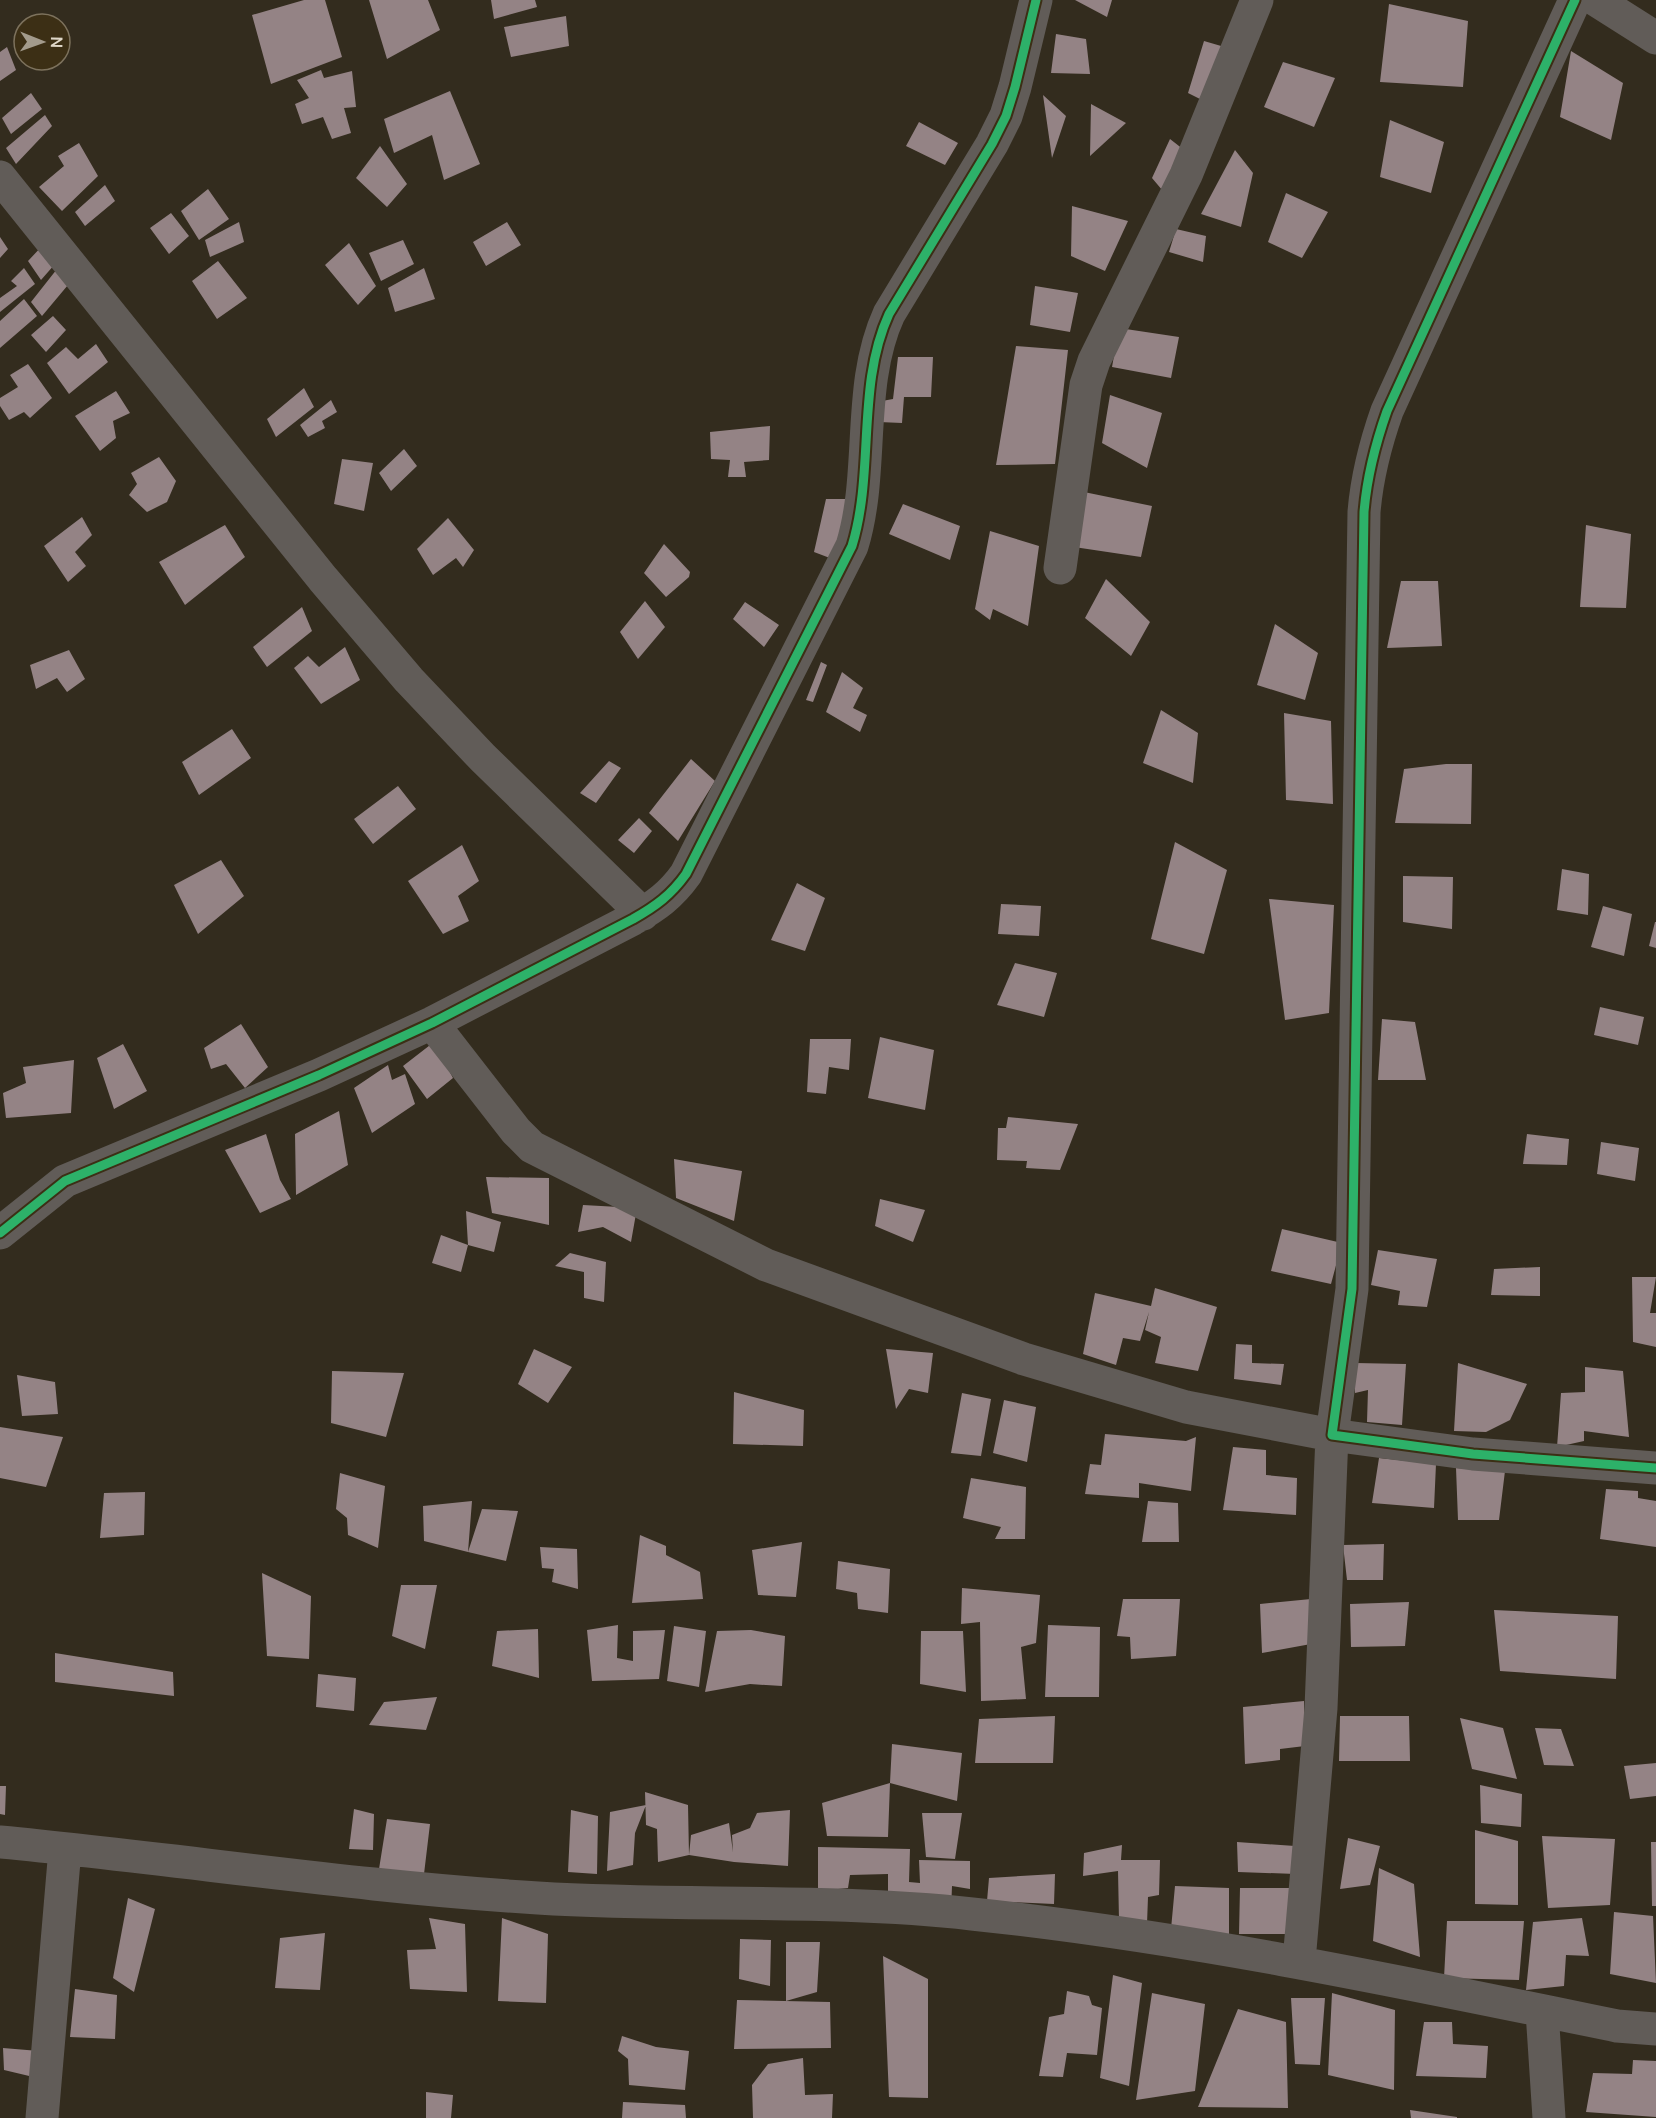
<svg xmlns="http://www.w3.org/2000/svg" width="1656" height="2118" font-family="Manrope,sans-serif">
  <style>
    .building { fill: #948385 }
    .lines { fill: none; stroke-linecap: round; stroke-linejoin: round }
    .minor { stroke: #615c58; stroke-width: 33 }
    .cycleway-casing { stroke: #3c2f15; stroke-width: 13 }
    .cycleway { stroke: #2db169; stroke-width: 9 }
  </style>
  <rect width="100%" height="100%" fill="#332c1e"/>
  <path class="building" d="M304 0H325L342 57 271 84 252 15Z
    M369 0H428L440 30 387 59Z
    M491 0H535L537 7 494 19Z
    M1075 0H1112L1107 17Z
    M1389 4 1468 21 1463 87 1380 82Z
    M566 16 569 46 511 57 504 27Z
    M1056 34 1086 39 1090 74 1051 73Z
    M1204 41 1228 48 1206 102 1188 93Z
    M7 47 16 70 0 81V52Z
    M1571 51 1623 83 1611 140 1560 117Z
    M1283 62 1335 78 1314 127 1264 107Z
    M321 70 324 78 352 71 356 107 344 108 351 133 332 139 323 117 302 124 295 104 309 98 297 80Z
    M450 91 480 164 444 180 432 135 394 153 384 119Z
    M31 93 42 109 11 134 2 118Z
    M1043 95 1066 116 1052 158Z
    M1091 104 1126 123 1090 156Z
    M45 115 52 126 16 164 6 148Z
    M1390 120 1444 142 1431 193 1380 177Z
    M919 122 958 143 945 165 906 146Z
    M1170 139 1188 153 1168 197 1152 178Z
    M79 143 98 176 62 211 39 187 64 166 58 156Z
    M380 146 407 184 387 207 356 178Z
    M1235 150 1253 173 1241 227 1201 214Z
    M105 185 115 201 85 226 75 212Z
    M208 189 229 219 199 240 181 211Z
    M1286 193 1328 212 1302 258 1268 242Z
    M1072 206 1128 221 1105 271 1071 256Z
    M171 213 189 236 169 254 150 228Z
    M239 222 244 242 210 257 205 240Z
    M507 222 521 245 486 266 473 242Z
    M1176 229 1206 236 1203 262 1169 252Z
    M0 237 8 249 0 258Z
    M403 240 414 264 381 281 369 253Z
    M349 243 376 286 358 305 325 265Z
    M43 245 55 264 41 280 28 261Z
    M218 261 247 298 217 319 192 281Z
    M24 268 35 284 0 312V298L17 286 11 281Z
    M424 268 435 299 395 312 388 288Z
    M57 269 73 279 42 316 31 302Z
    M1035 286 1078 293 1070 332 1030 325Z
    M24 299 37 316 0 348V321Z
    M53 316 66 330 46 352 31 335Z
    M1119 328 1179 337 1171 378 1112 367Z
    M96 344 108 362 69 394 47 363 66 347 78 359Z
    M1016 346 1068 350 1055 464 996 465Z
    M898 357H933L931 397H904L902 423 879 422 882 401 893 399Z
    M28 364 52 398 30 418 24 412 9 420 0 406V398L18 387 10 375Z
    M304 388 314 407 276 437 267 419Z
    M116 391 130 413 113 421 116 438 100 451 75 416Z
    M1110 395 1162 413 1147 468 1102 443Z
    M331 400 337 412 322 421 325 428 308 437 300 425Z
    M770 426 769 460 744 462 746 477H728L730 460 711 459 710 432Z
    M404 449 417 466 391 491 379 473Z
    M159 457 176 481 167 502 147 512 129 495 137 484 131 473Z
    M342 459 373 463 364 511 334 504Z
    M1084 492 1152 506 1141 557 1074 547Z
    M826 499H847L843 563 814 552Z
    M903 504 960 526 950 560 889 534Z
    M82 517 92 535 75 552 86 566 68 582 44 546Z
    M448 518 474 550 463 567 456 558 433 575 417 549Z
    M225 525 245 557 185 605 159 562Z
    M1586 525 1631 534 1626 608 1580 607Z
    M990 531 1039 546 1028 626 993 609 990 620 975 609Z
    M664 544 690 572 689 577 666 597 644 573Z
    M1106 579 1150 622 1131 656 1085 618Z
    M1401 581H1438L1442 646 1387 648Z
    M645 601 665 627 638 659 620 632Z
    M745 602 779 625 764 647 733 619Z
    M302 607 312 631 267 667 253 647Z
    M1275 624 1318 653 1305 700 1257 685Z
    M345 647 360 680 321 704 294 668 308 656 319 667Z
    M69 650 85 679 67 692 57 678 36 689 30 665Z
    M821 662 827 665 813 702 806 700Z
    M842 672 863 688 853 708 867 715 860 732 826 712Z
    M1161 710 1198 733 1193 783 1143 763Z
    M1284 713 1331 721 1333 804 1286 800Z
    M232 729 251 758 199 795 182 762Z
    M691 759 715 781 678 841 649 813Z
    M609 761 621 768 596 803 580 793Z
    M1446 764H1472L1471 824 1395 823 1404 769Z
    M398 786 416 809 373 844 354 819Z
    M639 818 652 831 634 853 618 840Z
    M1175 842 1227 870 1204 954 1151 939Z
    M462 845 479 881 458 896 469 921 443 934 408 881Z
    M221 860 244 896 198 934 174 885Z
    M1562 869 1589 874 1588 915 1557 910Z
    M1403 876 1453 877 1452 929 1403 922Z
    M797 883 825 898 805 951 771 940Z
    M1269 899 1334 905 1329 1013 1285 1020Z
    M1001 904 1041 906 1039 936 998 934Z
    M1603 906 1632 914 1624 956 1591 947Z
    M1655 922H1656V948L1649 946Z
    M1015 963 1057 973 1044 1017 997 1005Z
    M1600 1007 1644 1017 1638 1045 1594 1035Z
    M1382 1019 1415 1022 1426 1080H1378Z
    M241 1024 268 1067 245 1088 226 1064 211 1069 204 1048Z
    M880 1037 934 1050 925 1110 868 1098Z
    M810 1039H851L849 1070 829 1067 826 1094 807 1092Z
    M434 1042 453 1078 427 1099 403 1066Z
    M123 1044 147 1091 114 1109 97 1058Z
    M74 1060 71 1113 6 1118 3 1093 26 1083 23 1067Z
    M388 1065 392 1080 405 1074 415 1104 372 1133 354 1088Z
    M339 1111 348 1165 296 1195 295 1134Z
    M1008 1117 1078 1124 1060 1170 1026 1168 1027 1161 997 1160 998 1128H1006Z
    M266 1134 280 1180 291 1199 260 1213 225 1150Z
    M1527 1134 1569 1139 1567 1165 1523 1164Z
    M1601 1142 1639 1148 1635 1181 1597 1174Z
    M674 1159 742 1171 734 1221 676 1198Z
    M486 1177 549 1178V1225L492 1213Z
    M880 1199 925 1210 913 1242 875 1226Z
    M583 1205 637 1208 631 1242 603 1227 578 1232Z
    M466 1211 501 1222 494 1252 468 1245 461 1272 432 1263 441 1235 468 1245Z
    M1282 1229 1342 1243 1331 1284 1271 1271Z
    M1378 1250 1437 1259 1427 1307 1398 1305 1400 1291 1371 1285Z
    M570 1253 606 1262 604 1302 584 1298V1272L555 1266Z
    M1540 1267V1296L1491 1295 1494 1269Z
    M1632 1277H1656L1650 1313H1656V1347L1633 1342Z
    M1155 1288 1217 1307 1198 1371 1155 1363 1161 1337 1145 1330 1149 1312 1140 1341 1123 1338 1116 1365 1083 1354 1095 1293 1151 1306Z
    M1236 1344 1252 1345V1363L1284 1364 1281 1385 1234 1379Z
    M534 1349 572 1367 548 1403 518 1384Z
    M886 1349 933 1353 928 1393 909 1389 896 1409Z
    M1355 1363 1406 1364 1402 1425 1367 1422 1368 1390 1355 1393Z
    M1458 1363 1527 1384 1510 1420 1486 1432 1454 1431Z
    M1585 1367 1623 1371 1629 1437 1584 1431V1441L1557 1447 1561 1393 1585 1392Z
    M332 1371 404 1373 386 1437 331 1423Z
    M17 1375 55 1382 58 1414 22 1416Z
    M734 1392 804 1410 803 1446 733 1444Z
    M962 1393 991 1399 981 1456 951 1453Z
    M1004 1400 1036 1407 1027 1462 993 1453Z
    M0 1427 63 1437 46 1487 0 1478Z
    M1105 1434 1186 1441 1196 1437 1191 1491 1139 1483V1498L1085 1494 1090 1464 1101 1465Z
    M1233 1447 1266 1450V1475L1297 1478 1296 1515 1223 1510Z
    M1379 1458 1436 1464 1434 1508 1372 1503Z
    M1456 1468 1505 1471 1499 1520H1458Z
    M340 1473 385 1486 378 1548 348 1535 347 1518 336 1509Z
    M971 1478 1026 1487 1025 1539H995L1001 1527 963 1518Z
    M1606 1489 1638 1491V1498L1656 1501V1547L1600 1539Z
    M145 1492 144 1535 100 1538 104 1493Z
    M472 1501 468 1552 424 1541 423 1506Z
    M1148 1501 1178 1503 1179 1542H1142Z
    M482 1509 518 1511 506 1561 468 1552Z
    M640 1535 666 1546V1555L700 1572 703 1599 632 1603Z
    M802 1542 796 1597 758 1595 752 1550Z
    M1384 1544 1383 1580H1347L1343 1545Z
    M540 1547 577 1549 578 1589 552 1582 554 1569 542 1568Z
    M838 1561 890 1569 888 1613 858 1609 857 1593 836 1589Z
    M262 1573 311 1596 309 1659 267 1656Z
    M401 1585H437L425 1649 392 1636Z
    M962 1588 1040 1595 1036 1643 1021 1647 1026 1699 981 1701 980 1622 961 1624Z
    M1123 1599H1180L1176 1656 1131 1659 1130 1637 1117 1636Z
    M1311 1599V1644L1262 1653 1260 1604Z
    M1409 1602 1405 1646 1351 1647 1350 1604Z
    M1494 1610 1618 1616 1616 1679 1500 1671Z
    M618 1625 617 1658 633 1661V1631L665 1630 659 1679 592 1681 587 1630Z
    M1048 1625 1100 1627 1099 1697H1045Z
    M674 1626 706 1631 699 1687 667 1681Z
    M538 1629 539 1678 492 1666 497 1631Z
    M751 1630 785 1636 782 1686 750 1684 705 1692 717 1631Z
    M921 1631H963L966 1692 920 1684Z
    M55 1653 173 1672 174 1696 55 1682Z
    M318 1674 356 1678 354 1711 316 1707Z
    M437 1697 426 1730 369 1725 384 1702Z
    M1304 1701 1305 1746 1280 1749V1760L1245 1764 1243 1707Z
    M1055 1716 1053 1763H975L979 1719Z
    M1340 1716H1409L1410 1761H1339Z
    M1460 1718 1503 1728 1517 1779 1472 1769Z
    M1535 1728 1561 1729 1574 1766 1544 1765Z
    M892 1744 962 1753 957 1801 890 1783Z
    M1656 1763V1796L1630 1799 1624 1766Z
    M890 1783 888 1837 827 1836 822 1803Z
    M1480 1785 1522 1794 1521 1827 1481 1823Z
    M0 1786H6L5 1815 0 1814Z
    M645 1792 688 1805 689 1855 691 1835 729 1823 733 1852 732 1835 750 1828 757 1813 790 1810 788 1866 734 1862 689 1855 658 1862 657 1829 646 1825Z
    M646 1805 635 1833 633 1865 607 1871 610 1812Z
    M354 1809 374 1814 373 1850 349 1849Z
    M571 1810 598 1816 597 1874 568 1872Z
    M922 1813H962L955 1859 926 1857Z
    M387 1819 430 1824 424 1874 379 1869Z
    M1475 1830 1518 1841V1905L1475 1904Z
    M1542 1836 1615 1839 1610 1905 1548 1908Z
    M1348 1838 1380 1846 1370 1885 1340 1889Z
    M1237 1842 1295 1846 1296 1874 1238 1872Z
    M1651 1842H1656V1906H1652Z
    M1122 1845 1121 1860H1160L1159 1895 1148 1897 1147 1924 1119 1920 1118 1871 1083 1876 1084 1853Z
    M818 1847 910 1849 909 1882 920 1883 919 1860 970 1861V1889L952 1886 951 1912 888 1895V1874L850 1875 848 1888 818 1891Z
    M1379 1868 1414 1884 1420 1957 1373 1941Z
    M1055 1874 1054 1904 987 1901 989 1878Z
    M1175 1886 1229 1888V1941L1171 1929Z
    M1240 1888H1289V1934H1239Z
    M128 1898 155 1909 134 1992 113 1978Z
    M1614 1912 1653 1916 1656 1983 1610 1974Z
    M429 1918 465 1924 467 1992 410 1989 407 1950 436 1949Z
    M502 1918 548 1934 546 2003 498 2001Z
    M1582 1918 1589 1956 1566 1955 1564 1986 1526 1990 1533 1922Z
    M1447 1921H1524L1519 1980 1444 1978Z
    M325 1933 320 1990 275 1988 280 1938Z
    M740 1939 771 1940 770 1986 739 1979Z
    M786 1942H820L817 1992 786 2001Z
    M883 1956 928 1979V2098L889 2097Z
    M1113 1975 1142 1983 1129 2086 1100 2078Z
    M75 1989 117 1995 115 2039 70 2037Z
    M1067 1991 1089 1996 1092 2005 1102 2008 1097 2055 1067 2053 1063 2077 1039 2076 1049 2017 1064 2014Z
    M1152 1993 1205 2004 1195 2091 1136 2100Z
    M1332 1993 1395 2010 1394 2090 1328 2075Z
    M1291 1998H1325L1320 2065 1295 2064Z
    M737 2000 830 2002 831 2048 734 2049Z
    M1238 2009 1286 2022 1288 2108 1198 2107Z
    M1424 2022H1452L1453 2044 1488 2046 1486 2078 1416 2076Z
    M622 2036 656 2047 689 2051 685 2090 629 2085 628 2059 618 2051Z
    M3 2048 39 2051 46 2080 4 2070Z
    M803 2058 805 2095 833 2094 832 2118H753L752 2085 768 2064Z
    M1633 2060 1656 2061V2117L1586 2112 1593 2073 1632 2074Z
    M426 2092 453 2095 451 2118H426Z
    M623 2102 685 2105 686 2118H622Z
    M1410 2110 1457 2117V2118H1411Z"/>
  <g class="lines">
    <path class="minor" d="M1575 0 1387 411C1375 445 1367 476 1364 512L1352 1289 1332 1435 1473 1454 1656 1468
      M1596 0 1656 38
      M0 177 323 579 409 680 483 758 643 914
      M1060 568 1086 385 1094 361 1186 175 1257 0
      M432 1023 516 1131 532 1147 766 1265 1024 1359 1186 1407 1332 1435 1321 1708 1299 1961
      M0 1233 65 1181 319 1075 432 1023 633 919C656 906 671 895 686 874L852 546C875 471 856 386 889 314L992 144 1006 116 1015 87 1036 0
      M0 1842C179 1859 358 1887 538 1898 682 1907 828 1898 972 1914 1189 1937 1403 1982 1617 2026L1656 2029
      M1542 2011 1549 2118
      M42 2118 65 1849"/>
    <g class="cycleway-casing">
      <path id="cycleway" d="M1575 0 1387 411C1375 445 1367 476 1364 512L1352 1289 1332 1435 1473 1454 1656 1468
        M0 1233 65 1181 319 1075 432 1023 633 919C656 906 671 895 686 874L852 546C875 471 856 386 889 314L992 144 1006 116 1015 87 1036 0"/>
    </g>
    <use href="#cycleway" class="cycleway"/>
  </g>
  <g transform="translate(42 42) rotate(91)"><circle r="28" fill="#3c2f15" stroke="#7d725d" stroke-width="1.5"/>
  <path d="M0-4.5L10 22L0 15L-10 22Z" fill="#a39b8c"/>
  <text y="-9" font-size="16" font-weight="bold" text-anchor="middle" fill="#dfd7c8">N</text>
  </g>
</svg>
